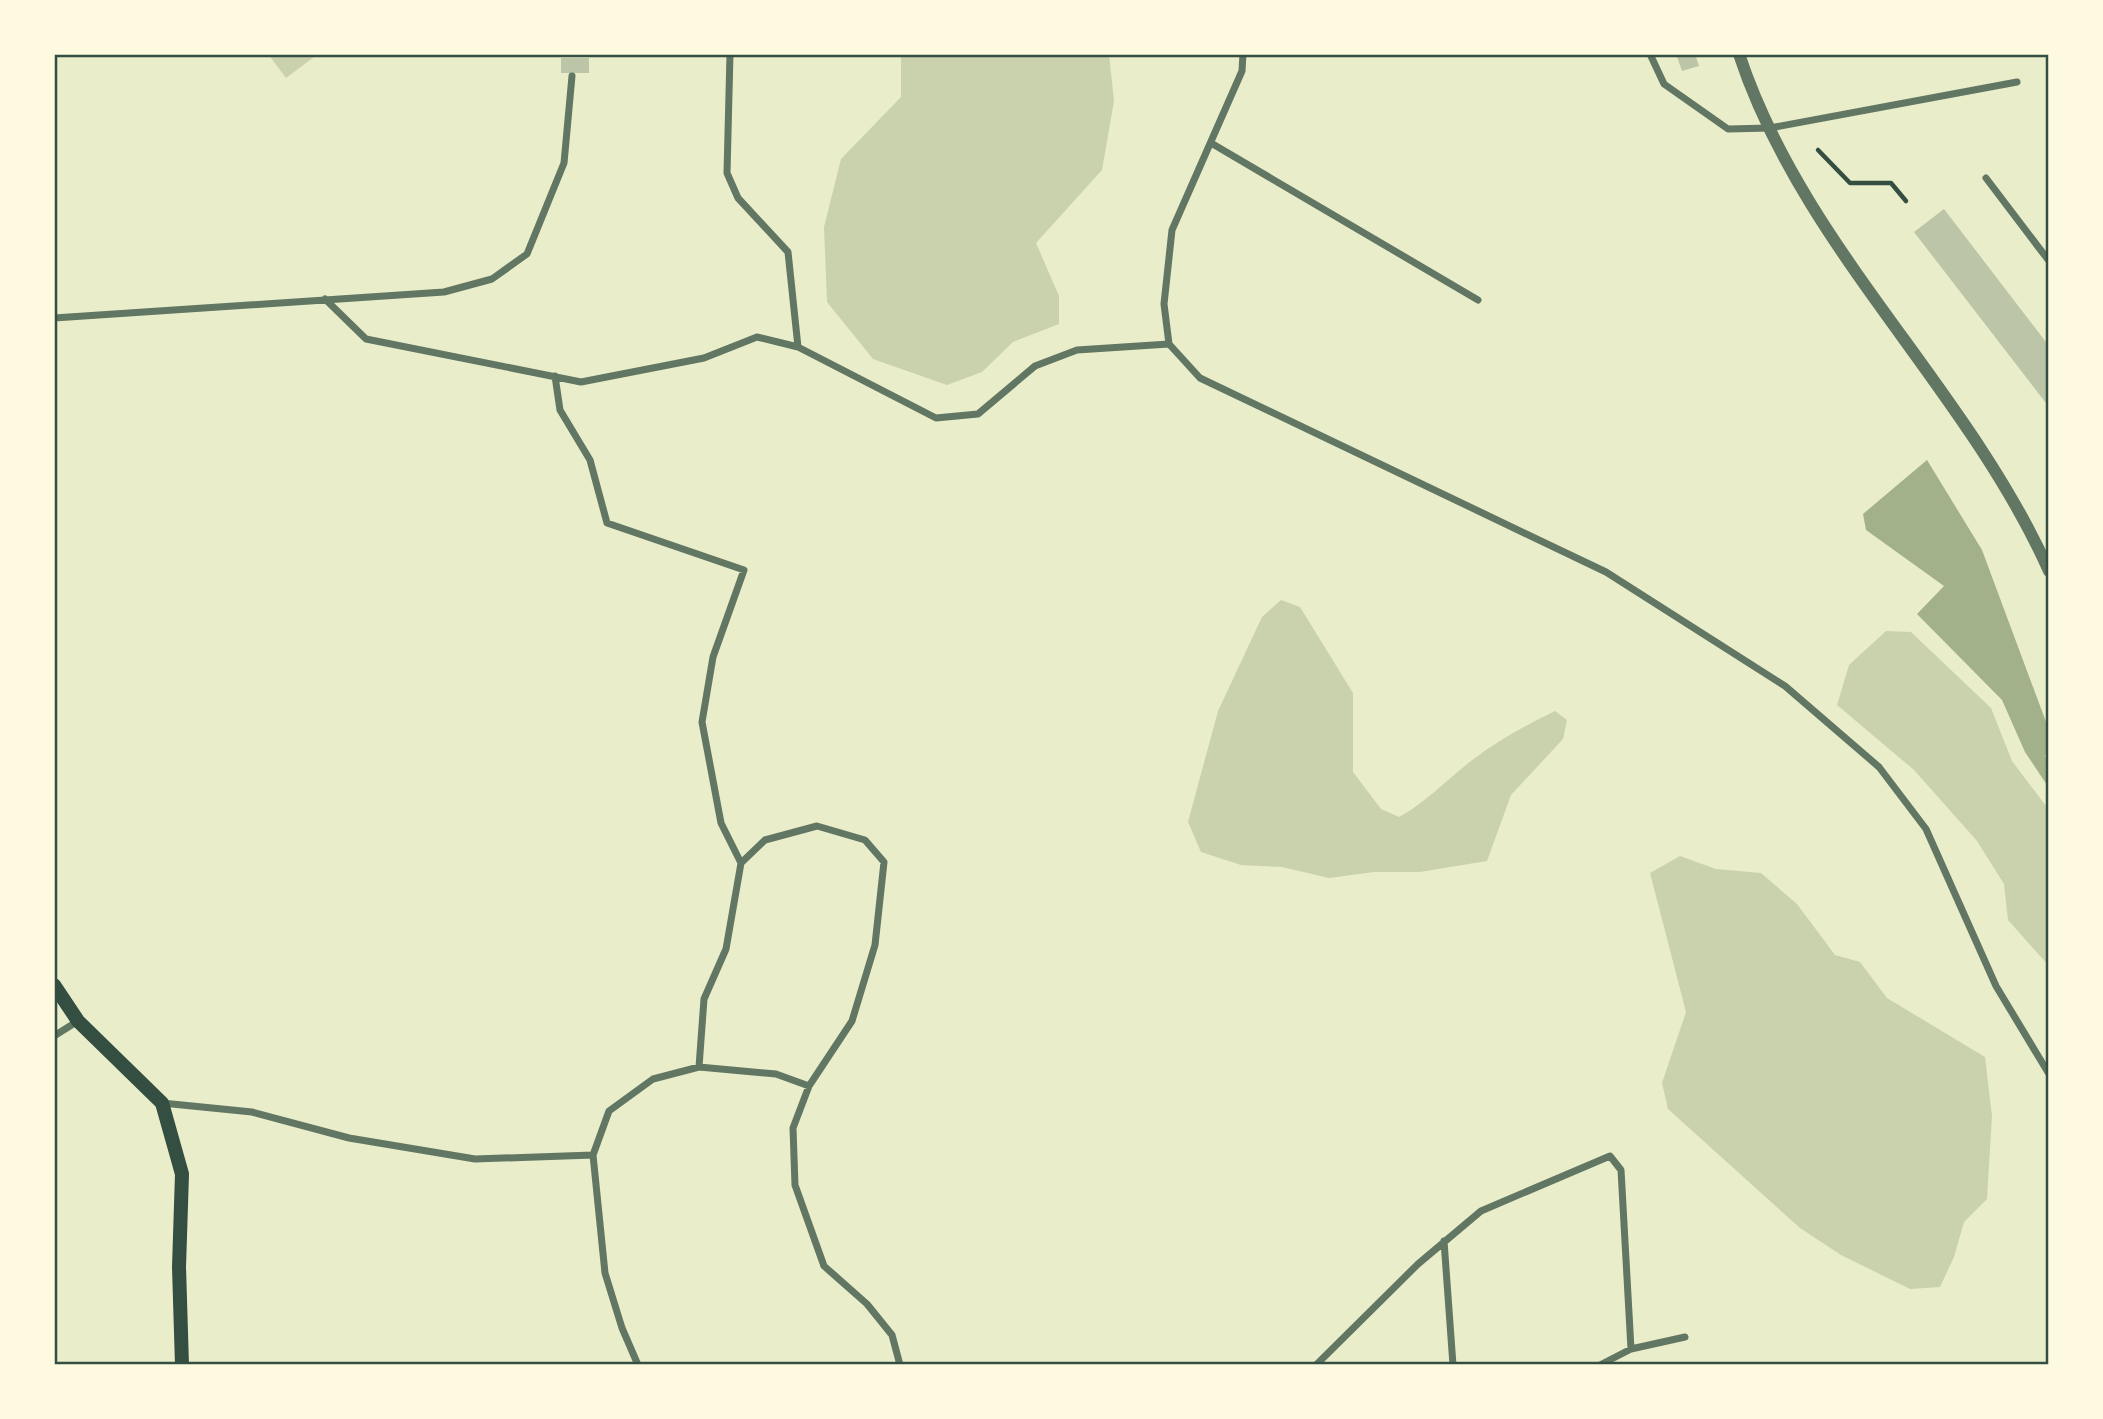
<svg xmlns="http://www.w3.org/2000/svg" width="2103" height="1419" font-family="Cabin,sans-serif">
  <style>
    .green { fill: #cad2ad }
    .water { fill: #a3b18a }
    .building { fill: #bcc5a7 }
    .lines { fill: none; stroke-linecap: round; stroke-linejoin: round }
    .path { stroke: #344e41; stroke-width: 4.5 }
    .minor { stroke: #617663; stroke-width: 7 }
    .tertiary { stroke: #617663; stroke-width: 12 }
    .secondary { stroke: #344e41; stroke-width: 14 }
    .neatline { fill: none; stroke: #344e41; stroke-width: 2.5 }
  </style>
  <rect width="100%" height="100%" fill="#e9edc9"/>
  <path class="green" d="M268 54H318L286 78Z
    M901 54H1109L1114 101 1102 170 1036 243 1059 296V324L1013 342 982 372 947 385 873 359 827 302 824 227 841 159 901 97Z
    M1281 600 1300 607 1353 693V772L1381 809 1399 817C1427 802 1446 780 1471 761 1497 741 1526 725 1555 711L1567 720 1563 739 1511 795 1487 861 1420 872H1374L1329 878 1282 867 1241 865 1201 852 1188 822 1218 711 1262 617Z
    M1886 631 1911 632 1991 708 2012 761 2049 810V966L2008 920 2004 884 1977 841 1914 770 1837 705 1849 665Z
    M1680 856 1716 869 1761 873 1797 904 1835 955 1860 962 1887 998 1985 1057 1992 1116 1987 1199 1964 1222 1954 1257 1940 1287 1910 1289 1841 1255 1800 1228 1668 1109 1662 1083 1686 1012 1650 873Z"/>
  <path class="water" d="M1927 460 1982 550 2049 730V752L2045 756 2049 762V788L2025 752 2002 700 1917 614 1944 586 1866 530 1863 514Z"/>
  <path class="building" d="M1676 54H1695L1699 66 1682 71Z
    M561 58H589V73H561Z
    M1944 209 2049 346V407L1914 232Z"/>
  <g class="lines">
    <path class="path" d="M1818 150 1850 183H1891L1906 201"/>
    <path class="minor" d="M730 54 727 173 738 198 788 252 798 347
      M1243 54 1242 71 1172 230 1164 304 1169 344 1200 378 1606 572 1785 686 1879 767 1926 829 1996 986 2049 1074
      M1650 54 1664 84 1728 129 1770 128 2017 82
      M1211 143 1478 300
      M1986 178 2049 261
      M325 299 366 339 581 382 704 358 757 337 798 347 936 418 978 414 1035 366 1077 350 1169 344
      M54 318 444 292 492 279 527 254 564 163 572 76
      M555 376 560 410 590 460 607 523 744 570 713 657 702 722 721 823 741 863
      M54 1036 78 1021
      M699 1067 704 999 726 949 741 863 765 840 817 826 865 840 884 862 875 945 852 1021 809 1086 793 1128 795 1185 824 1266 867 1304 892 1335 900 1365
      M162 1103 252 1112 349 1138 475 1159 593 1155
      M1444 1241 1453 1365
      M638 1365 622 1328 605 1273 593 1155 609 1111 653 1079 699 1067 776 1074 809 1086
      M1316 1365 1418 1264 1481 1211 1610 1156 1621 1170 1631 1349
      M1600 1365 1631 1349 1685 1337"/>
    <path class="tertiary" d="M1739 54C1803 248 1967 387 2049 571"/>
    <path class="secondary" d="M54 985 78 1021 162 1103 182 1174 179 1267 182 1365"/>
  </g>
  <rect width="2103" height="1419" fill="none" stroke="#fefae0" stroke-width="112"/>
  <rect x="56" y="56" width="1991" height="1307" class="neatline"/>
</svg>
